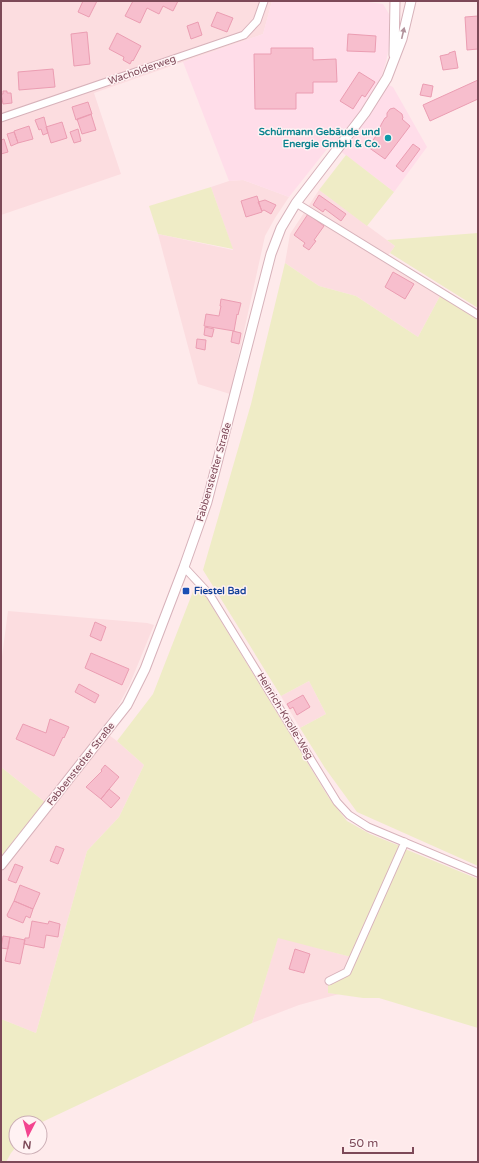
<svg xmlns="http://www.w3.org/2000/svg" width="479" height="1163" font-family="'Varela Round',sans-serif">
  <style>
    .residential { fill: #fcdde0 }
    .commercial { fill: #ffdde9 }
    .green { fill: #efecc6 }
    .building { fill: #f7becd; stroke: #eb9db2 }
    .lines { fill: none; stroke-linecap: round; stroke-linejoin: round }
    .minor-casing { stroke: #d7b2ba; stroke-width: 9 }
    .tertiary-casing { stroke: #d7b2ba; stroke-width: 11 }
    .minor { stroke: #fff; stroke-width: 7 }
    .tertiary { stroke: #fff; stroke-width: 9 }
    .oneway { fill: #b1929b }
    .culture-dot { fill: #0f9aa8; stroke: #fff2f3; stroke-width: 1.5 }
    .transit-dot { fill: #1a4fb4; stroke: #fff2f3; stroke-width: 1.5 }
    .labels { text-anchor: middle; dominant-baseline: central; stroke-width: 3; stroke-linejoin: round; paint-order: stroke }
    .street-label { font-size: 10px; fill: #7d4958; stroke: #fff2f3 }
    .culture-label { font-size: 10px; font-weight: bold; fill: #0d838f; stroke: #fff2f3; text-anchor: end }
    .transit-label { font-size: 10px; font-weight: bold; fill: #164399; stroke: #fff2f3; text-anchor: start }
  </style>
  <rect width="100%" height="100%" fill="#feeaeb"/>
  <path class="residential" d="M1 1H272L263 34 94 93 121 174 1 215Z
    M243 180 289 197 275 218 265 236 230 394 198 384 158 234 233 250 211 187 229 181Z
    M319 190 395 246 390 253 382 261 440 296 418 337 356 296 319 286 285 263 290 234Z
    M8 611 147 623 154 625 129 686 117 708 101 729 117 741 144 765 119 817 87 851 36 1033 1 1019V859L46 803 1 767V664Z
    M309 681 326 714 300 728 281 696Z
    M278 937 351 957 345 970 326 980 328 985V993L339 994 299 1005 252 1023Z"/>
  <path class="commercial" d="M272 1H360L383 4 389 14 390 40 386 62 380 81 393 87 427 147 394 192 331 144 289 197 243 180 229 181 183 62 263 34Z"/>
  <path class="green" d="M346 155 394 192 367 226 319 190Z
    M211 187 233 249 158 234 149 206Z
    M478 233V308L390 253 395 246 387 240Z
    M285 263 319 286 356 296 418 337 440 296 478 320V866L357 812 325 768 300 728 326 714 309 681 281 696 203 570 251 404Z
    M194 589 205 595 329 798 347 821 370 834 400 846 351 957 278 938 252 1023 40 1123H16V1147L11 1153 6 1162H1V1019L36 1033 87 851 119 817 144 765 117 741 153 694Z
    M1 767 46 803 1 859Z
    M405 849 478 879V1028L379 998H363L328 993V985L348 974Z"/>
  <path class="building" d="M83 1H97L89 17 78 12Z
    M133 1H178L173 11 163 6 159 14 147 8 140 23 125 16Z
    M217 12 233 18 227 32 211 26Z
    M478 16V49L467 50 465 17Z
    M198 22 202 35 191 39 187 26Z
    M87 32 90 64 74 66 71 34Z
    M117 33 141 46 133 61 132 60 130 64 123 60 124 57 109 49Z
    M348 34 376 36 375 52 347 51Z
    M271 48H313V60L336 59 337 82H313V93H296V109H255L254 54H271Z
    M455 51 458 68 443 70 440 56 449 54V53Z
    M53 69 55 87 19 90 18 72Z
    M359 72 375 82 365 97 362 95 353 109 340 101Z
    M478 80V99L430 121 423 105Z
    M423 84 433 86 431 97 420 95Z
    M3 91H7V93H11L12 103 3 104 1 94H3Z
    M88 102 92 114 76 120 72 107Z
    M394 108 402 114 403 118 402 119 410 126 385 159 368 147 381 129 380 127 382 123 385 118 387 117V113L390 109Z
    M91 114 96 130 82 134 77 119Z
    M44 117 48 133 43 135 41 129 39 130 35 120Z
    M62 122 67 138 51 143 46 127Z
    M29 126 33 139 18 143 14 131Z
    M78 129 81 141 74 143 70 132Z
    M14 132 18 143 11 146 7 134Z
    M4 139 8 152 1 154V140Z
    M413 144 420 149 403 172 396 166Z
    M319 195 346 214 341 221 325 209 323 212 313 205Z
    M257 196 262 212 246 217 241 201Z
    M265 200 276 205 271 214 264 210 262 211 258 202Z
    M308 214 324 226 314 240 316 241 309 250 303 246 305 243 294 235Z
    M393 272 414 284 405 299 385 287Z
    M221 299 241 303 238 315 237 314 234 331 204 326 206 314 219 316 221 306H220Z
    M205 327 214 329 212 337 204 335Z
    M233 331 241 333 239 344 231 342Z
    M197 339 206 340 205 350 196 348Z
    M95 622 106 627 101 641 90 636Z
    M91 653 129 669 122 685 85 668Z
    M79 684 99 695 95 703 75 692Z
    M303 695 310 707 297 715 293 707 290 709 287 704Z
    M50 719 69 727 64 738 63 737 54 756 16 739 23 724 46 733Z
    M105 765 119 777 101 799 86 787 102 771 101 770Z
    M109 789 120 798 111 808 101 799Z
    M56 846 64 849 58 864 50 861Z
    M15 864 23 867 16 883 8 880Z
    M20 885 40 893 33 909 14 901Z
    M14 901 33 909 30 918 26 916 23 923 8 917 7 915Z
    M32 921 48 924 49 921 60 924 58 937 46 935 44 948 24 944 25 938H29Z
    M3 936 10 937 8 949 1 948Z
    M10 937 25 940 20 964 5 961Z
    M295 949 310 954 304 973 289 969Z"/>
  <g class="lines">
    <g class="minor-casing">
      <path id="minor" d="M1 118 244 35 257 21 264 1
        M296 203 478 315
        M184 567 210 595 337 802 349 815 368 827 478 873
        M329 981 347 972 405 842"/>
    </g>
    <g class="tertiary-casing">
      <path id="tertiary" d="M394 55 395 1
        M1 865 127 705 145 669 184 567 207 502 271 254 281 228 296 203 365 113 387 78 402 39 411 1"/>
    </g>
    <use href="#minor" class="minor"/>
    <use href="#tertiary" class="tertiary"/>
  </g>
  <defs><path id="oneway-solid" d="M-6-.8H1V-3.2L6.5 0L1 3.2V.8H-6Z"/></defs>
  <use class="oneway" href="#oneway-solid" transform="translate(403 33) rotate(-77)"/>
  <circle class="culture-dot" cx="388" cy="138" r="4"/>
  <rect class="transit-dot" x="182" y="587" width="8" height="8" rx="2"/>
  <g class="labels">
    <g class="street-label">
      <text transform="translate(142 70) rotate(-19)">Wacholderweg</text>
      <text transform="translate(214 472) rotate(-74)">Fabbenstedter Straße</text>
      <text transform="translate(285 716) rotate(59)">Heinrich-Knolle-Weg</text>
      <text transform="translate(81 764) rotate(-52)">Fabbenstedter Straße</text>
    </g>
    <g class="culture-label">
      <text x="380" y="132">Schürmann Gebäude und<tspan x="380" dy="12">Energie GmbH &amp; Co.</tspan></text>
    </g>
    <g class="transit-label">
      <text x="194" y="591">Fiestel Bad</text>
    </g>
  </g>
  <rect width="479" height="1163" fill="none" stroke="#7d4958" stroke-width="4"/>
  <g transform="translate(28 1135) rotate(186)"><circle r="19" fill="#fff2f3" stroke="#cbaeb5"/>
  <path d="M0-3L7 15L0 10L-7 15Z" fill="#f3448f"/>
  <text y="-6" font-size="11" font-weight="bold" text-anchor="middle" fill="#7d4958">N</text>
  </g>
  <path d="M343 1147v6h70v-6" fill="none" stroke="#7d4958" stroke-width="2"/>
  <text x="349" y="1147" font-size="12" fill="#7d4958" stroke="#fff2f3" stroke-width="3" paint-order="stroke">50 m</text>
</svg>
